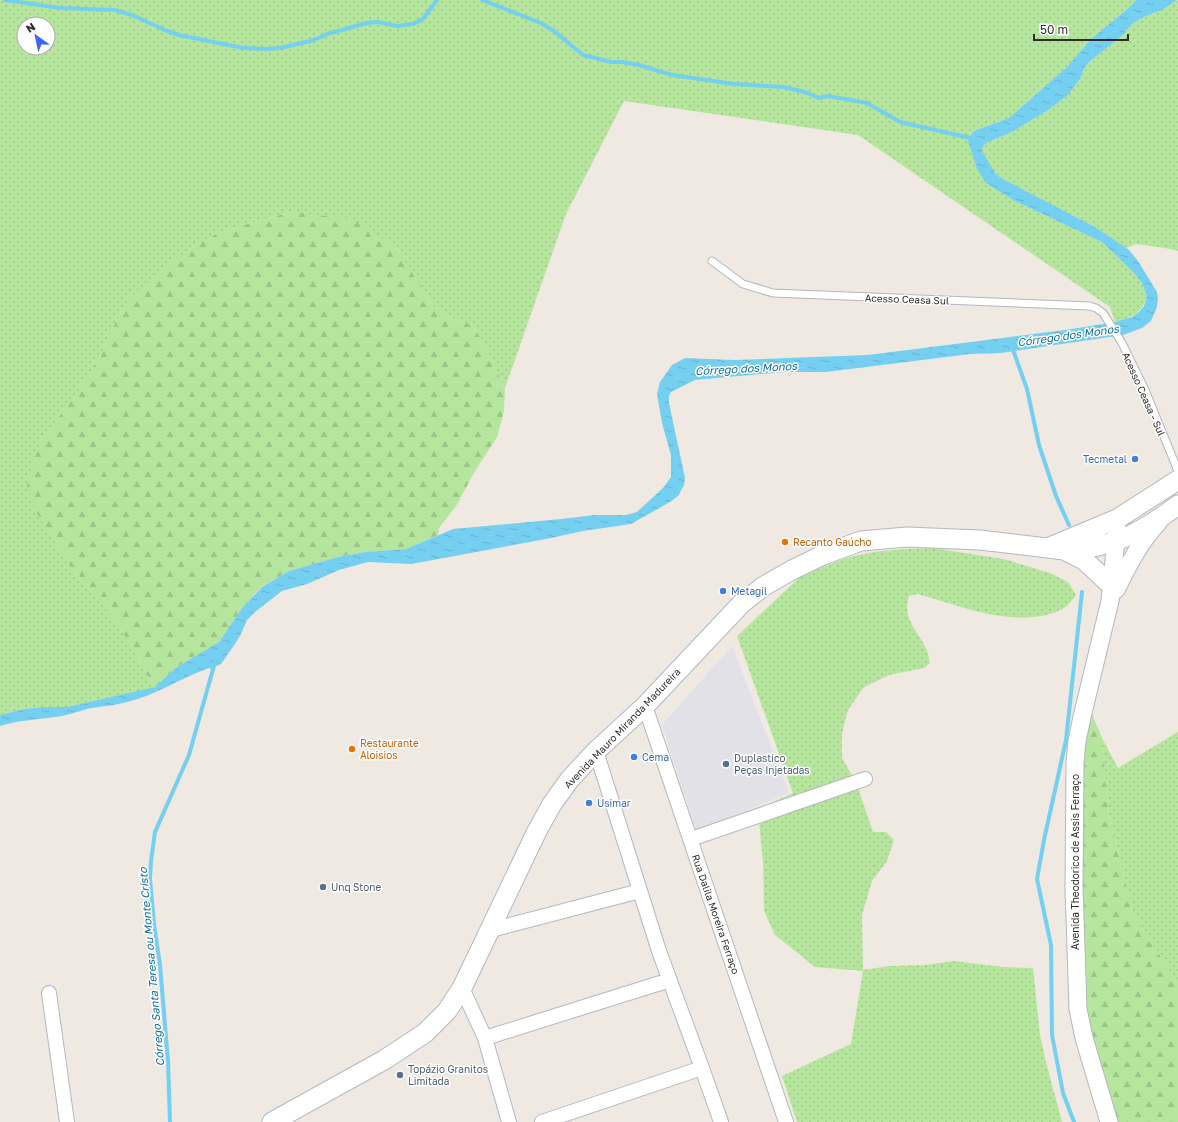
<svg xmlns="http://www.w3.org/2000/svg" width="1178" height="1122" font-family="'Golos Text',sans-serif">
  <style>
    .industrial { fill: #e3e1e8 }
    .grass { fill: url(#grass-dots); fill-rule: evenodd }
    .forest { fill: url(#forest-firs) }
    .water { fill: url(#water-ripples) }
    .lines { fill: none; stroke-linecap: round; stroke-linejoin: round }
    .stream { stroke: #75cff0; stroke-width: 4 }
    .service-casing { stroke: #b4b7c1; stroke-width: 9 }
    .minor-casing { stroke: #b4b7c1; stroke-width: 16 }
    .tertiary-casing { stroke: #b4b7c1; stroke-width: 19 }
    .secondary-casing { stroke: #b4b7c1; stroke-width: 21 }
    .service { stroke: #fff; stroke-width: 7 }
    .minor { stroke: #fff; stroke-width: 14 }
    .tertiary { stroke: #fff; stroke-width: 17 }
    .secondary { stroke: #fff; stroke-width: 19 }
    .shop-dot { fill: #3f7fe0; stroke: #fff; stroke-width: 1.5 }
    .food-dot { fill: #e8710a; stroke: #fff; stroke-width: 1.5 }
    .service-dot { fill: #5c6f8a; stroke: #fff; stroke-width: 1.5 }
    .labels { text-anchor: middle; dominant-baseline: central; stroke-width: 3; stroke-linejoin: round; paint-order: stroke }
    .street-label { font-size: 10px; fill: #2e2e2e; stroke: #fff }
    .shop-label { font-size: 10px; fill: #366cbe; stroke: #fff; text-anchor: start }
    .food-label { font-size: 10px; fill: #c56008; stroke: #fff; text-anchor: start }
    .service-label { font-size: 10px; fill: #4e5e75; stroke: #fff; text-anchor: start }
    .water-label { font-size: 11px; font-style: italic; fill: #0d6fa3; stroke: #fff }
  </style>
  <defs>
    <pattern id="grass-dots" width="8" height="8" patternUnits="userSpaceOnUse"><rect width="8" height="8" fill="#b6e59e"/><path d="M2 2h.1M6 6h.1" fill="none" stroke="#9dc588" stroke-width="1.8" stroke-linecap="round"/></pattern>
    <pattern id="forest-firs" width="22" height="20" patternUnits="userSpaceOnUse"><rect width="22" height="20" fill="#b6e59e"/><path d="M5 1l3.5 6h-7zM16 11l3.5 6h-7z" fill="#9dc588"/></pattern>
    <pattern id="water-ripples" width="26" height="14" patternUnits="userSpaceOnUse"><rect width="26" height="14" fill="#75cff0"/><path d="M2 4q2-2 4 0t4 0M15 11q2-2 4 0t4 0" fill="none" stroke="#66b2ce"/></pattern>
  </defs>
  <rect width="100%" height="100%" fill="#efe9e1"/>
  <path class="industrial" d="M732 646 789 793 696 830 662 725Z"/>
  <path class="grass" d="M0 0H1136L1125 11 1091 39 1067 67 1009 118 974 131 970 136 968 141 1015 201 1102 242 1134 273 1142 283 1147 297C1141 314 1132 318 1115 322L1110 307 858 135 624 101 566 214 505 388 482 340 472 325 455 319 434 307 395 246 291 212 250 223 214 235 187 251 128 300 112 329 98 360 79 390 40 442 51 536 66 561 114 619 132 647 154 688 67 707H42L24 709 0 715ZM24 24H48V48H24Z
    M1177 0H1178V251L1165 248 1136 244 1126 248 1095 227 1001 178C993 171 982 158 982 148L986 143 1010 133 1047 111 1068 95 1080 79 1084 69 1089 62 1123 35 1132 24 1146 16 1164 9Z
    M932 548 1004 559 1050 573 1068 582 1076 595C1071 602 1066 608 1058 611 1016 629 960 606 918 594L909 596C907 602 906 611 909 618 915 634 928 644 930 663L924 668 889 675 864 687 848 710 842 733V758L856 782 873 832H886L894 840 887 861 872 881 862 915 863 970 889 966 925 965 954 961 1003 967 1033 968 1040 1035 1046 1062 1062 1122H797L782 1076 851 1044 863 971 815 967 775 935 764 911 763 862 758 809 793 793 737 636 799 578C815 570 833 562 850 557 877 550 905 549 932 548Z
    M1178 732V984L1133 913 1109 813 1106 788 1103 740 1118 768Z"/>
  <path class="forest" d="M291 212 352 219 395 246 434 307 455 319 472 325 482 340 505 388 504 411 497 437 475 471 456 506 439 528 438 535 406 549 365 552 338 557 289 571 261 587 243 607 219 642 177 667 159 685 154 688 132 647 114 619 66 561 35 510 27 486 32 463 40 442 79 390 98 360 112 329 128 300 156 273 187 251 214 235 250 223Z
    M1090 710 1103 740 1106 788 1109 813 1133 913 1178 984V1122H1115L1094 1058 1081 980 1082 795 1087 720Z"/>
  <path class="water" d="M1136 0H1177L1164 9 1146 16 1132 24 1123 35 1089 62 1084 69 1080 79 1068 95 1047 111 1010 133 986 143 982 148V151L995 173 1001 178 1095 227 1128 249 1138 261 1157 292 1158 299 1157 307 1151 321 1142 328 1123 335 1001 353 970 354 826 372H785L695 380 671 392 669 396V403L685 478 684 485 678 496 670 502 631 524 583 531 546 539 411 564 368 562 339 570 307 584 282 591 255 612 247 620 241 634 235 644 221 664 210 669 209 668C181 678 156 695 127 702 114 706 100 706 87 709 76 712 66 716 55 717 34 720 20 720 0 726V715L24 709 42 707H67L155 687 177 667 219 642 243 607 262 587 289 571 338 557 365 552 406 549 453 529 561 519 595 515H626L637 512 663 488 671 477V455L662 423 657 394 660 382 672 365 685 358 734 360 868 355 1072 329 1115 322 1132 317 1139 312 1144 306 1147 297 1142 283 1134 273 1102 242 1015 201 986 183 977 169 968 141 970 136 974 131 1009 118 1067 67 1091 39 1125 11Z"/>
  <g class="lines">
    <path class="stream" d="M5 0 60 8 115 10 132 15 167 31 179 35 243 48 268 49 280 48 314 40 327 34 367 23 378 22 397 26 413 24 423 19 437 0
      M482 0 541 23 554 31 583 55 611 62H622L639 65 672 75 734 84 783 87 805 92 819 98 828 96 867 103 900 122 975 139
      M1012 347 1027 389 1039 445 1056 496 1069 525
      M170 1122 168 1061 160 965 154 924 150 879 151 861 155 832 189 755 215 662
      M1074 1122 1063 1093 1052 1035 1051 945 1037 879 1044 840 1066 740 1082 592"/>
    <g class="service-casing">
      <path id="service" d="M712 261 743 284 773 293 1089 306 1096 308 1103 313 1122 343 1145 390 1178 471"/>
    </g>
    <g class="minor-casing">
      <path id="minor" d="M645 706 786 1122
        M596 751 659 951 702 1068 721 1122
        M691 839 865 779
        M491 930 640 891
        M462 988 485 1038 509 1122
        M49 993 67 1122
        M485 1038 670 980
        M542 1122 702 1068"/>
    </g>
    <g class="tertiary-casing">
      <path id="tertiary" d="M1116 590C1128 566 1139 543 1158 523
        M1109 1122 1084 1038 1078 1009 1074 887 1075 763 1077 741 1082 717 1110 601 1117 529"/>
    </g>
    <g class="secondary-casing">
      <path id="secondary" d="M1050 547 1117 519 1178 480
        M1064 550 1084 560 1112 586
        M272 1122 384 1060 425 1033 447 1011 462 988 537 831 552 804 570 779 596 751 645 706 742 603 764 586 792 570 823 555 861 541 907 537 980 540 1064 550C1111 549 1141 533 1178 505"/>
    </g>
    <use href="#service" class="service"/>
    <use href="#minor" class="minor"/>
    <use href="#tertiary" class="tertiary"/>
    <use href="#secondary" class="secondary"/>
  </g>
  <g class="shop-dot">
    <circle cx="1135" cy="459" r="4"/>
    <circle cx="723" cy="591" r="4"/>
    <circle cx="634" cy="757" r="4"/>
    <circle cx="589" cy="803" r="4"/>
  </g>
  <g class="food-dot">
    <circle cx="785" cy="542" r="4"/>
    <circle cx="352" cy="749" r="4"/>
  </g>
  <g class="service-dot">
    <circle cx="726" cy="764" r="4"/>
    <circle cx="323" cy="887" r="4"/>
    <circle cx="400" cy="1075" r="4"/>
  </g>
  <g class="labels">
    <g class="street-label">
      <text transform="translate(907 299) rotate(2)">Acesso Ceasa Sul</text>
      <text transform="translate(1144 394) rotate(66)">Acesso Ceasa - Sul</text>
      <text transform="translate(622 728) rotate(-46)">Avenida Mauro Miranda Madureira</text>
      <text transform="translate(1075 862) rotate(-90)">Avenida Theodorico de Assis Ferraço</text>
      <text transform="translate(716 914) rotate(71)">Rua Dalila Moreira Ferraço</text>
    </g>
    <g class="shop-label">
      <text x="1127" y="459" text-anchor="end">Tecmetal</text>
      <text x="731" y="591">Metagil</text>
      <text x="642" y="757">Cema</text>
      <text x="597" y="803">Usimar</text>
    </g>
    <g class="food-label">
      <text x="793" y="542">Recanto Gaúcho</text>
      <text x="360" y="743">Restaurante<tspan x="360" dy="12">Aloisios</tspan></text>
    </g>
    <g class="service-label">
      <text x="734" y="758">Duplastico<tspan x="734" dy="12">Peças Injetadas</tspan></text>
      <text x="331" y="887">Unq Stone</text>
      <text x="408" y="1069">Topázio Granitos<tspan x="408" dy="12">Limitada</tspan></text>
    </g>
    <g class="water-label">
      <text transform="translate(1068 335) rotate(-8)">Córrego dos Monos</text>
      <text transform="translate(746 368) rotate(-3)">Córrego dos Monos</text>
      <text transform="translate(151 967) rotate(-95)">Córrego Santa Teresa ou Monte Cristo</text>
    </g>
  </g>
  <g transform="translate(36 36) rotate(327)"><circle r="19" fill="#ffffff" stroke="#ababab"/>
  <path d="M0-3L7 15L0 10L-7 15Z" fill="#4264fb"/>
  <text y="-6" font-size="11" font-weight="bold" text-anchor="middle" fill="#2e2e2e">N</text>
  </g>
  <path d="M1034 34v6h94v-6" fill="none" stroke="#2e2e2e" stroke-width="2"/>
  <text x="1040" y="34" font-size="12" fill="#2e2e2e" stroke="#ffffff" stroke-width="3" paint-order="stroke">50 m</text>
</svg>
